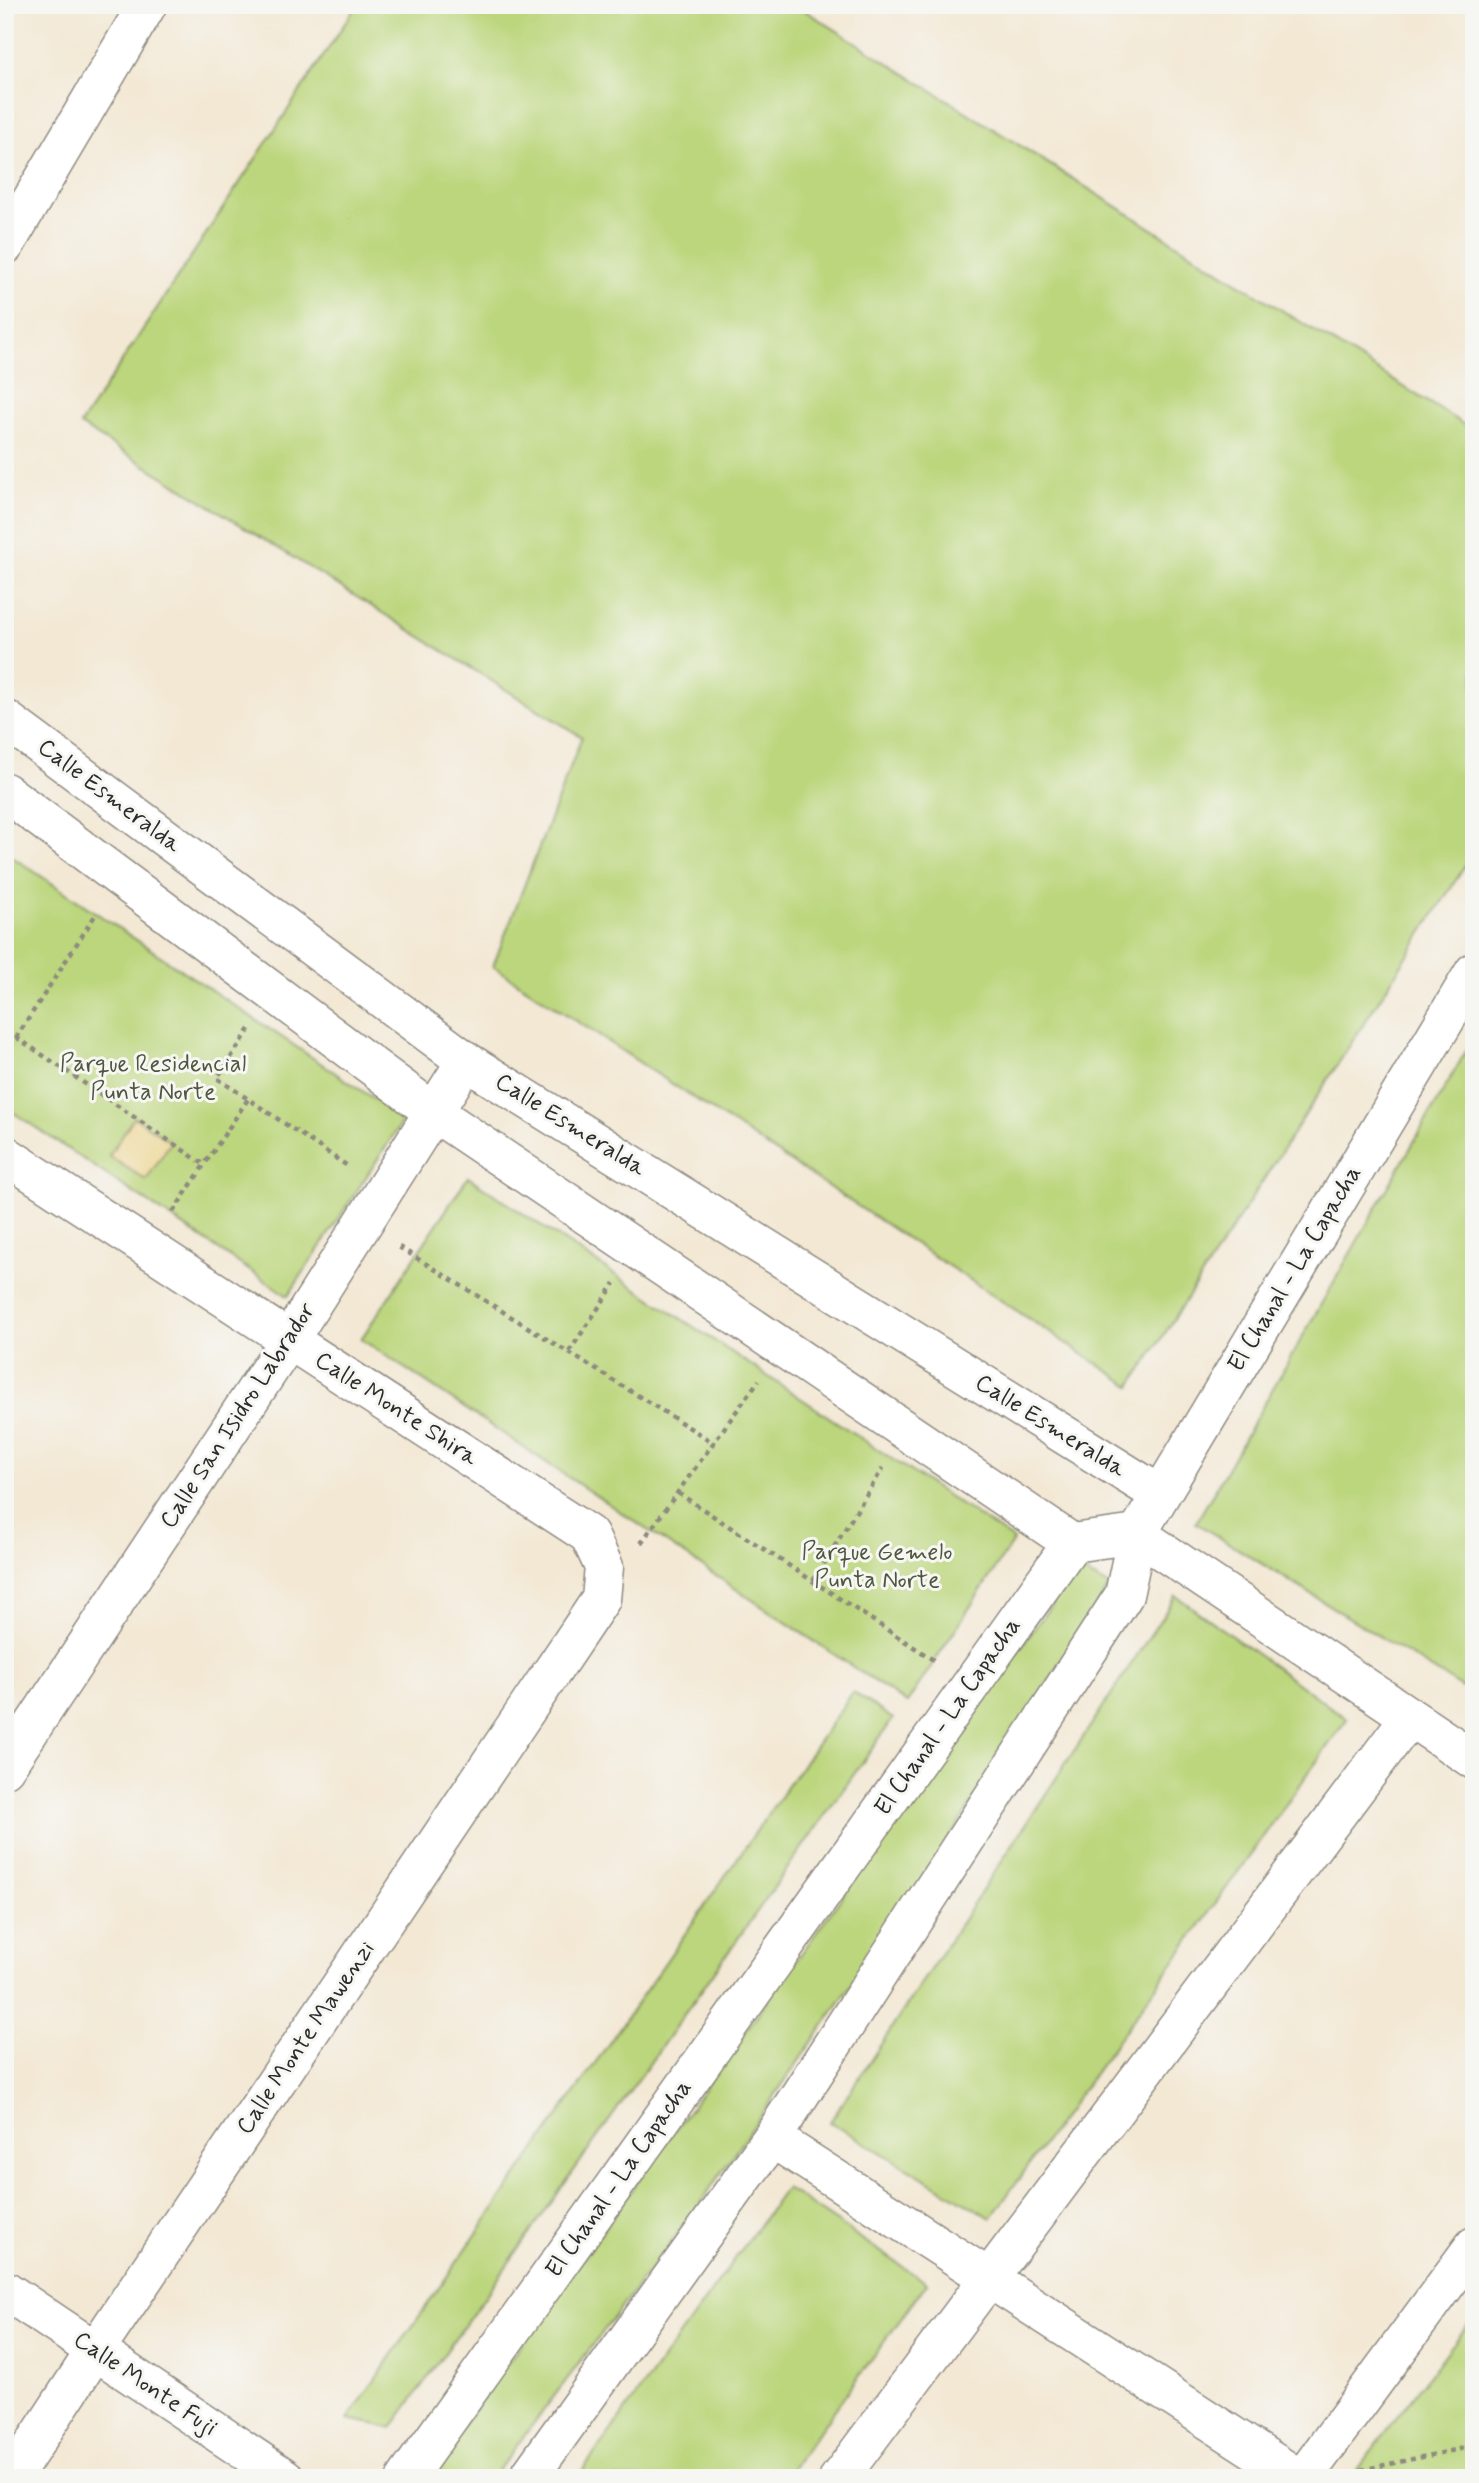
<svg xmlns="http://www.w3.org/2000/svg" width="1479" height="2483" font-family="Mynerve,sans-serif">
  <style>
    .green { fill: #bbd67c; stroke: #738054; stroke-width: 2 }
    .sand { fill: #eeda9e; stroke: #8c8264; stroke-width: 2 }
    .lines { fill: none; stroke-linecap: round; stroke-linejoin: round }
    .street-casing { stroke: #8f8a80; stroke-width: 41 }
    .path { stroke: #8f8a80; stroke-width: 4.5; stroke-dasharray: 5 5; stroke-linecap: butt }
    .street { stroke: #fff; stroke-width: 38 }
    .labels { text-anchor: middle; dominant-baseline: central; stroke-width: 6; stroke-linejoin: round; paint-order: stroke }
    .street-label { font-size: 24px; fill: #2b2b2b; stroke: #f6f6f2 }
    .park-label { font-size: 24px; fill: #4f563f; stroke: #f6f6f2 }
  </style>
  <rect width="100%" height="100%" fill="#f6f6f2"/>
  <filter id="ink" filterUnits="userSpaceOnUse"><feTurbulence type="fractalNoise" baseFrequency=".0143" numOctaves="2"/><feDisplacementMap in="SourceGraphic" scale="14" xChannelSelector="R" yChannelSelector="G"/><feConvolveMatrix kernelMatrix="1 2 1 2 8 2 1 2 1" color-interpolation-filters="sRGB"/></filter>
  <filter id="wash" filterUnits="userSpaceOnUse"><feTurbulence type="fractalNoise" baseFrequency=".00686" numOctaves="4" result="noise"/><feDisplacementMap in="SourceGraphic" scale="28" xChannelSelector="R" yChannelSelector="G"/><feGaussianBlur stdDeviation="1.57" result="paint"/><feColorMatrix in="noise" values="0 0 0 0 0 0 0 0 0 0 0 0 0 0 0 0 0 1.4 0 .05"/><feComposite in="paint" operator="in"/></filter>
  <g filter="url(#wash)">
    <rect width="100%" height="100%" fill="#f3e8d4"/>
    <path class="green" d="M357 5H796L1474 431V852L1131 1386 493 966 582 737 80 425Z
      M8 854 404 1119 288 1296 5 1107V858Z
      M1474 1037V1695L1196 1523Z
      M468 1177 1014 1540 907 1703 361 1339Z
      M1077 1569 1109 1586 907 1905 694 2212 492 2478H425Z
      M1176 1596 1347 1719 991 2218 830 2122Z
      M853 1692 893 1719 392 2428 348 2419Z
      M786 2188 927 2283 785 2478H577Z
      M1474 2317V2478H1367L1356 2471Z"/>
    <path class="sand" d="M134 1117 171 1142 146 1180 109 1156Z"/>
  </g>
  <g filter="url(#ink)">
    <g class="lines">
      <g class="street-casing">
        <path id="street" d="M5 245 147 5
          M5 719 466 1061 1159 1494
          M5 792 435 1113 1072 1543
          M5 1155 589 1535 604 1567 601 1599 95 2351 12 2478
          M5 1768 289 1340 466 1061
          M772 2138 1298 2478
          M5 2290 285 2478
          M406 2478 1072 1543 1137 1534 1474 972
          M528 2478 772 2138 1124 1595 1137 1534 1474 1760
          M839 2478 1409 1718
          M1303 2478 1474 2246"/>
      </g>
      <path class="path" d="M250 1029 217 1078 349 1167
        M16 1037 205 1165
        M5 1055 96 914
        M173 1212 248 1099
        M399 1247 714 1443
        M569 1352 615 1283
        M678 1493 935 1661
        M641 1543 759 1380
        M813 1581 883 1468
        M1361 2470 1474 2446"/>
      <use href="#street" class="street"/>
    </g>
  </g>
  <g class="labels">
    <g class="street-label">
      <text transform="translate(109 796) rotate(37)">Calle Esmeralda</text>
      <text transform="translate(570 1125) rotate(32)">Calle Esmeralda</text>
      <text transform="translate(1295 1269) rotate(-59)">El Chanal - La Capacha</text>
      <text transform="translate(396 1409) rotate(33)">Calle Monte Shira</text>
      <text transform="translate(238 1416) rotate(-57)">Calle San Isidro Labrador</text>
      <text transform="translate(1050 1426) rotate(32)">Calle Esmeralda</text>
      <text transform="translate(948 1717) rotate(-55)">El Chanal - La Capacha</text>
      <text transform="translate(306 2038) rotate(-56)">Calle Monte Mawenzi</text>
      <text transform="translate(619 2179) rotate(-55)">El Chanal - La Capacha</text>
      <text transform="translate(145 2384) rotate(34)">Calle Monte Fuji</text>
    </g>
    <g class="park-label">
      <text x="153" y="1064">Parque Residencial<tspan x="153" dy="28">Punta Norte</tspan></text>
      <text x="877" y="1552">Parque Gemelo<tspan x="877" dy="28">Punta Norte</tspan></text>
    </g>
  </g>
  <rect width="1479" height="2483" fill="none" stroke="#f6f6f2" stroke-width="28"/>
</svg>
